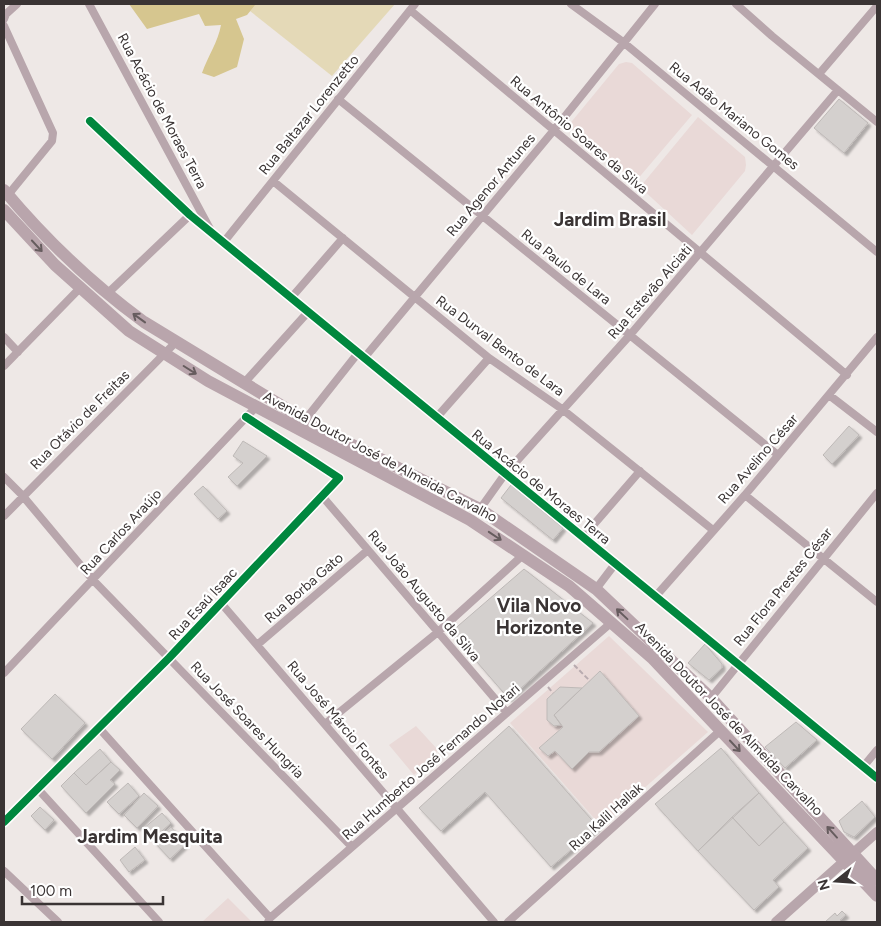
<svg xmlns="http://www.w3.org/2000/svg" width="881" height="926" font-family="Figtree,sans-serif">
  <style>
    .built { fill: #e9d9d7 }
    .green { fill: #e4d9b7 }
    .forest { fill: #d6c68f }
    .building { fill: #d4d0ce; stroke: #beb9b7; filter: url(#shadow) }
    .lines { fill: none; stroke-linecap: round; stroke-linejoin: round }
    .path { stroke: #b8abaf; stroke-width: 2; stroke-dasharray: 5 2.5; stroke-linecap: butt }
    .minor { stroke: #b8a6ac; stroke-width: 8 }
    .tertiary { stroke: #b8a6ac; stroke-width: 10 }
    .primary { stroke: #b9a5ac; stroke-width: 12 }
    .cycleway-casing { stroke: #fff; stroke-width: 11 }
    .cycleway { stroke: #00873e; stroke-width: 8 }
    .oneway { stroke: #665c5e }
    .labels { text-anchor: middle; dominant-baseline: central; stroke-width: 4.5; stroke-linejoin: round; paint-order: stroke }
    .street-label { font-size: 14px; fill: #3a3434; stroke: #fff }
    .district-label { font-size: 19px; font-weight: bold; fill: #3a3434; stroke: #fff }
  </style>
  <defs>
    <filter id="shadow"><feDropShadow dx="3" dy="3" stdDeviation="1" flood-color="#0004"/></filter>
  </defs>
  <rect width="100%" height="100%" fill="#eee8e6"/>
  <path class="built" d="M626 62 632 63 692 115 636 181 568 126 619 64Z
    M698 117 745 157 746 165 745 171 692 235 640 187Z
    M609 636 708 732 601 826 510 723Z
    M416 726 438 750 414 775 389 745Z
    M228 898 252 922H202Z"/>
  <path class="green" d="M256 4H395L332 76 250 11Z"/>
  <path class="forest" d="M129 4H256L247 15 236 19 244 39 237 67 214 77 202 73C208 56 218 42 221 25L205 26 199 14 147 29Z"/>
  <path class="building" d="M839 99 868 123 844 153 814 128Z
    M849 426 859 435 832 464 823 455Z
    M243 441 267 456 237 486 228 477 243 463 233 456Z
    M511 485 563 528 553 540 501 498Z
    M203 486 227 511 218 519 194 494Z
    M524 569 593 623 509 699 451 632Z
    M705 644 722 664V668L709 680 688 663Z
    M600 671 639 716 599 752H589L572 769 555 751 548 756 539 748 563 727 554 715Z
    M560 687 582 688 554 715 561 725 554 726 547 720V699Z
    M55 694 85 723 52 759 21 729Z
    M796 722 817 740 785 768 765 747Z
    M509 726 598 827 551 867 485 792 441 831 419 808Z
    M721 748 759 793 698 851 655 804Z
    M100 749 111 762 86 785 74 773Z
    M111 762 120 770 110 780 115 784 86 813 61 786 74 773 86 785Z
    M128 783 139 796 119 814 107 802Z
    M144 793 158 806 137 828 124 815Z
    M759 793 784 822 759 846 732 817Z
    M862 801 875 817 854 837 844 832 839 821Z
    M40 807 54 820 45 830 31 816Z
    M162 813 171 823 153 839 144 828Z
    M732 817 759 846 784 822 808 848 773 880 779 887 754 910 698 851Z
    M171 827 186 844 170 859 154 842Z
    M135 847 145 860 129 872 120 860Z
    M842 911 846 915 840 920 842 922H825L835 913 837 916Z"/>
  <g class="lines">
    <path class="path" d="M574 665 590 681
      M548 687 553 693"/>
    <path class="minor" d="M89 4 210 229
      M571 4 623 42 877 252
      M736 4 772 36 877 122
      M410 10 847 375
      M4 19 6 14 17 4
      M4 26 53 133 52 141 8 195
      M819 74 877 6
      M338 99 778 455
      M90 121 190 215 877 778
      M273 181 489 358 562 409 713 530
      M223 243 415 4
      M108 293 190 215
      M291 298 343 238
      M4 337 18 352
      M364 358 554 130 655 4
      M4 366 80 288
      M244 383 308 312
      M829 395 877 432
      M437 417 489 358
      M305 420 358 353
      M4 477 22 495 93 580 352 847
      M745 495 877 602
      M322 496 507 713
      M480 509 505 474 630 335 838 90
      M4 516 175 343
      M583 537 640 471
      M596 589 615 564
      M655 597 745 495 877 337
      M221 603 494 922
      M257 645 368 550
      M4 673 256 407
      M711 698 877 493
      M325 724 438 632 523 555
      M99 728 270 918
      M863 767 877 750
      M37 788 159 922
      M4 822 169 658 339 478 246 417
      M4 871 58 922
      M268 922 270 918 612 622
      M508 922 721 730"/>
    <path class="tertiary" d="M776 922 877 832"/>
    <path class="primary" d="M4 190C45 239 92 284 144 322L315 426 480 509 596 589 711 698 877 880
      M4 210 55 265 129 331 208 381 470 520 569 586 652 658 877 896"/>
    <g class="cycleway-casing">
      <path id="cycleway" d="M90 121 190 215 877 778
        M4 822 169 658 339 478 246 417"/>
    </g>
    <use href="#cycleway" class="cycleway"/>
  </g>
  <defs><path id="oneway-shaft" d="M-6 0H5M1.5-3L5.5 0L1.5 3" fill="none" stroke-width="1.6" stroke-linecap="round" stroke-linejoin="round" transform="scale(1.25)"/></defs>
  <g class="oneway">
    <use href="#oneway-shaft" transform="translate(37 246) rotate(47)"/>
    <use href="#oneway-shaft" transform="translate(139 318) rotate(-144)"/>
    <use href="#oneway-shaft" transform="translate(190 370) rotate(32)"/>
    <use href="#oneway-shaft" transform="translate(495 536) rotate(34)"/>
    <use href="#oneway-shaft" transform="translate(622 614) rotate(-137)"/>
    <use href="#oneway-shaft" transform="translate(735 746) rotate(47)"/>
    <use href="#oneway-shaft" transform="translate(832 832) rotate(-132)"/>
  </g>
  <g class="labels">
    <g class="street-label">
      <text transform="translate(162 111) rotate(62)">Rua Acácio de Moraes Terra</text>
      <text transform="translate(309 115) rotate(-51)">Rua Baltazar Lorenzetto</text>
      <text transform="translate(734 116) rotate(39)">Rua Adão Mariano Gomes</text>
      <text transform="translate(579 135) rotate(40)">Rua Antônio Soares da Silva</text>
      <text transform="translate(491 185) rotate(-50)">Rua Agenor Antunes</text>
      <text transform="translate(566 267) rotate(39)">Rua Paulo de Lara</text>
      <text transform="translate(650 292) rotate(-49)">Rua Estevão Alciati</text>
      <text transform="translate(500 346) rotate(37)">Rua Durval Bento de Lara</text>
      <text transform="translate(80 420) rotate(-45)">Rua Otávio de Freitas</text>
      <text transform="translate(380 457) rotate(28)">Avenida Doutor José de Almeida Carvalho</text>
      <text transform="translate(758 459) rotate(-49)">Rua Avelino César</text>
      <text transform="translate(541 487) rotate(39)">Rua Acácio de Moraes Terra</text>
      <text transform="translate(121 532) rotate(-47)">Rua Carlos Araújo</text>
      <text transform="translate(783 587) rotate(-51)">Rua Flora Prestes César</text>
      <text transform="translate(304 588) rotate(-41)">Rua Borba Gato</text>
      <text transform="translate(424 596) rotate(50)">Rua João Augusto da Silva</text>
      <text transform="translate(203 604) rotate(-47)">Rua Esaú Isaac</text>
      <text transform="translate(729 719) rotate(46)">Avenida Doutor José de Almeida Carvalho</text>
      <text transform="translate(247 720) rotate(46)">Rua José Soares Hungria</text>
      <text transform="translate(338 720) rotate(50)">Rua José Márcio Fontes</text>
      <text transform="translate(431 762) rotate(-41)">Rua Humberto José Fernando Notari</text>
      <text transform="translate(606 817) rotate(-42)">Rua Kalil Hallak</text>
    </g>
    <g class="district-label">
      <text x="610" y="219">Jardim Brasil</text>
      <text x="539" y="605">Vila Novo<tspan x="539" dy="22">Horizonte</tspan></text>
      <text x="150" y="836">Jardim Mesquita</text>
    </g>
  </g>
  <rect width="881" height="926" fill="none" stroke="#3a3434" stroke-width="10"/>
  <g transform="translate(836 881) rotate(253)" stroke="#ffffff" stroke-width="4" paint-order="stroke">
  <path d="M0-4L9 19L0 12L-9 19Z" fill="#3a3434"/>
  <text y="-8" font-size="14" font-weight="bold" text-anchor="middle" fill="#3a3434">N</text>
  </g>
  <path d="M22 896v8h141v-8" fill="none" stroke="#3a3434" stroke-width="2.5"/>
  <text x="30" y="896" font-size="15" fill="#3a3434" stroke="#ffffff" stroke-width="4" paint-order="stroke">100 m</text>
</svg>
